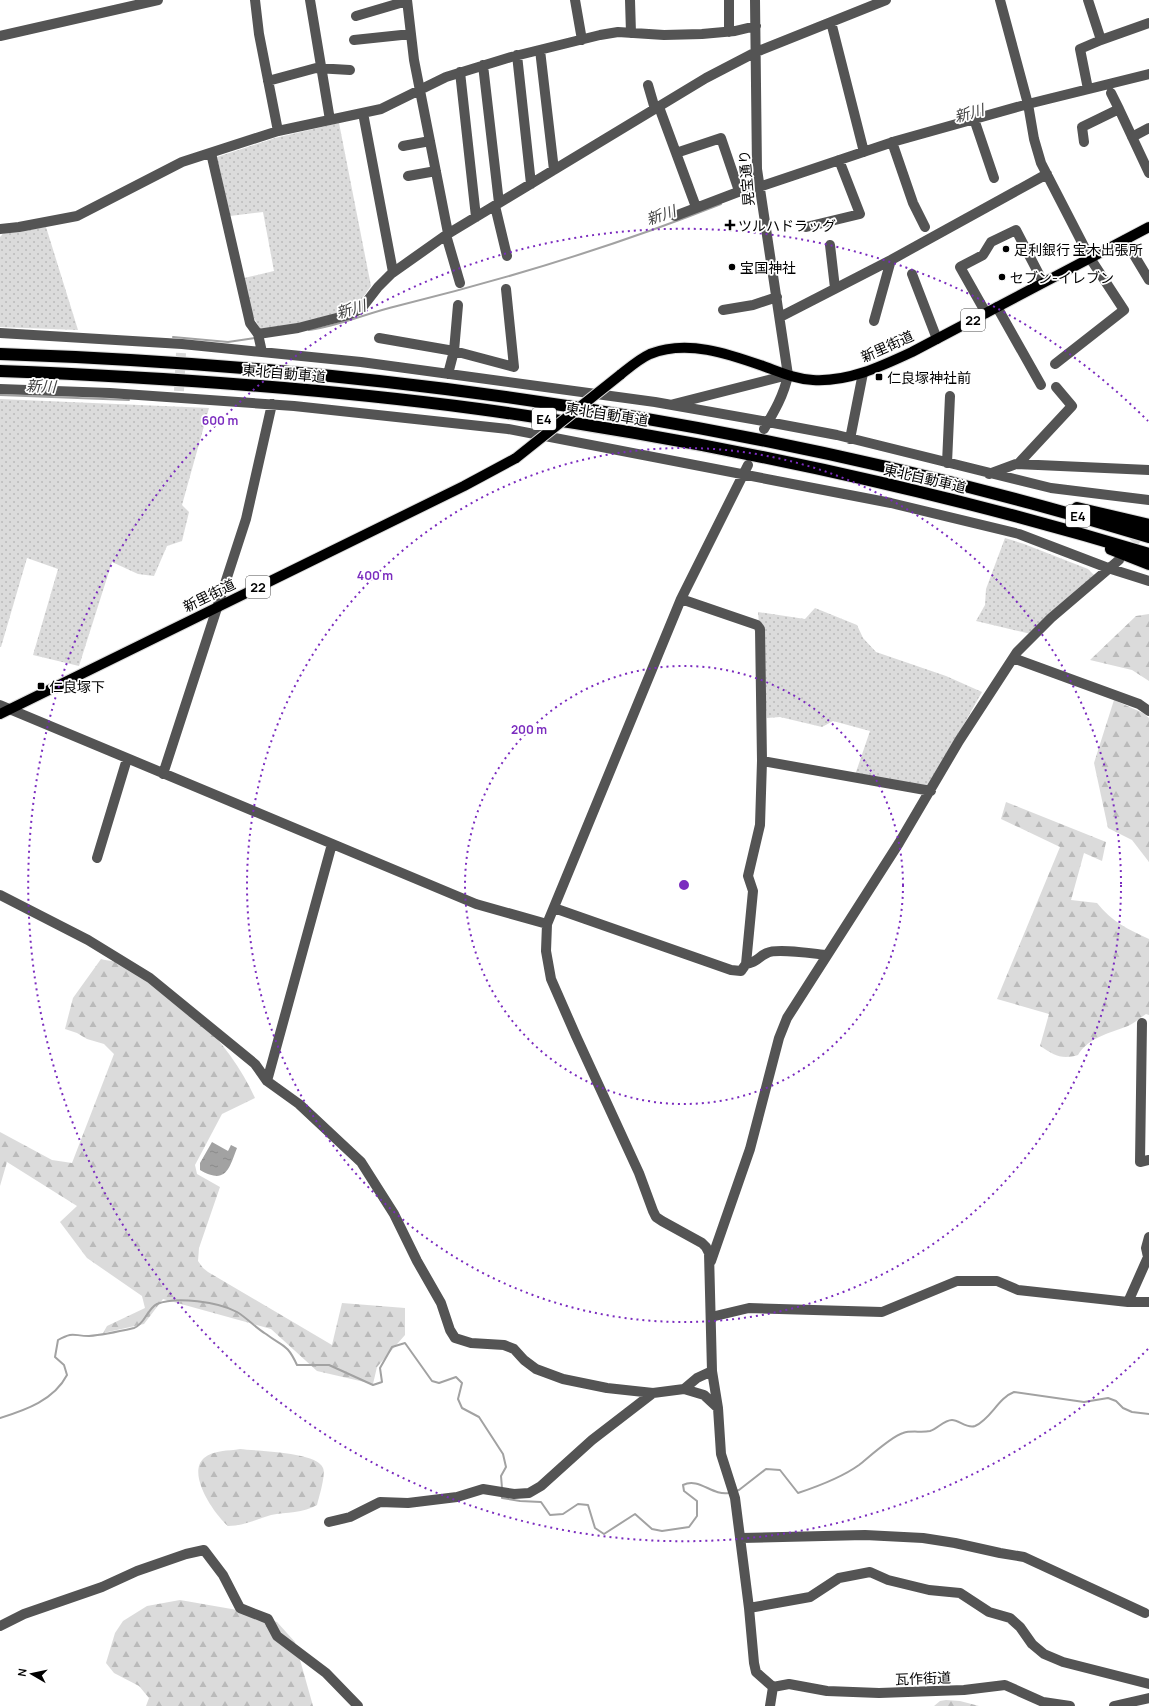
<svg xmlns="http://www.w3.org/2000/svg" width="1149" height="1706" font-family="Manrope,'Noto Sans JP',sans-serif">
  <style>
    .grass { fill: url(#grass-dots) }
    .forest { fill: url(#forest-firs) }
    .water { fill: url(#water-ripples) }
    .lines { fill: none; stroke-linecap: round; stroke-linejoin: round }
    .stream { stroke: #a2a2a2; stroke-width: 2 }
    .minor-tunnel { stroke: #d9d9d9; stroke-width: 10; stroke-dasharray: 10 5; stroke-linecap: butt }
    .major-casing { stroke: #dbdbdb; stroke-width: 12 }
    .highway-casing { stroke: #dbdbdb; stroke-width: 14 }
    .minor { stroke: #545454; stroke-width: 10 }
    .major { stroke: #000; stroke-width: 10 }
    .highway { stroke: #000; stroke-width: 12 }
    .major-bridge-casing { stroke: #dbdbdb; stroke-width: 12; stroke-linecap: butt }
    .major-bridge { stroke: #000; stroke-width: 10 }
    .ring { fill: none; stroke: #7b2cbf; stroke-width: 2; stroke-dasharray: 2 4 }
    .poi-dot { fill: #000; stroke: #fff; stroke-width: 1.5 }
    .labels { text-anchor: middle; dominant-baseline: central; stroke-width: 3.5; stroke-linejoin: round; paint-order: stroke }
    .shield { fill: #fff; stroke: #4c4c4c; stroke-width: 1 }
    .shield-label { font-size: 13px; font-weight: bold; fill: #000 }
    .street-label { font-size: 14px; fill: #000; stroke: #fff }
    .poi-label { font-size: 14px; fill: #000; stroke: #fff; text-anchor: start }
    .water-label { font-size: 15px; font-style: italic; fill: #434343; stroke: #fff }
    .centre { fill: #7b2cbf; stroke: #fff; stroke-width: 2 }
    .ring-label { font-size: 12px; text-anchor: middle; font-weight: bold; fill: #7b2cbf; stroke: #fff; stroke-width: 3.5; stroke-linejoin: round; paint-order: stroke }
  </style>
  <defs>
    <pattern id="grass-dots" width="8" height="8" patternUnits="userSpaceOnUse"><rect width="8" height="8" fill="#dbdbdb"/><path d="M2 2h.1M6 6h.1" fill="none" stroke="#bababa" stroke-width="1.8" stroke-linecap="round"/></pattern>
    <pattern id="forest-firs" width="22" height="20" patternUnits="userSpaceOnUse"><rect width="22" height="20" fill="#dbdbdb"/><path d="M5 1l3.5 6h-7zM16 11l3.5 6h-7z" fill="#bababa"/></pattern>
    <pattern id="water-ripples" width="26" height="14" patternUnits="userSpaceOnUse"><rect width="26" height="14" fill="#a2a2a2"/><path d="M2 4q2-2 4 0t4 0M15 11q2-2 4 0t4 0" fill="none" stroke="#8a8a8a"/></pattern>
  </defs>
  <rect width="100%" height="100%" fill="#fff"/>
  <path class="grass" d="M339 123 371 286 358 304 337 315 261 331 246 302 244 278 274 271 263 212 230 216 217 157 275 138Z
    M46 227 78 330 0 327V237L4 233Z
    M0 399 209 408 182 505 189 512 182 541 167 546 154 576 138 574 112 562 79 666 33 655 58 569 27 558 1 647H0Z
    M1005 538 1024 544 1088 569 1094 575 1031 634 976 621 985 605 986 589Z
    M815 608 857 625 863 638 876 652 946 676 982 692 929 786 855 775 870 731 833 721 822 727 780 717 767 718 758 612 805 619Z"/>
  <path class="forest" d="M1149 614V681L1132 670 1090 660 1136 616Z
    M1114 700 1143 713 1149 718V862L1132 840 1108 828 1094 763Z
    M1006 802 1106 842 1102 861 1084 853 1071 900 1097 903C1111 921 1129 930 1149 939V1015L1146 1014C1140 1018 1134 1023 1128 1026 1110 1033 1089 1037 1078 1055 1061 1060 1054 1055 1040 1046L1049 1014 997 999 1060 847 1001 819Z
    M101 959C108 961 118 961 125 965 178 991 231 1044 255 1098L222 1114 195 1165 197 1174 220 1187 199 1248 198 1261 203 1268 208 1272 332 1345 342 1303 405 1308V1335L377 1367 373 1384 317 1371 271 1329 163 1299 144 1324 103 1333 107 1326 145 1308 142 1296 87 1258 60 1222 77 1206 7 1162 0 1186V1132L52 1160 72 1163 114 1054 104 1044 87 1039 77 1033 65 1029 73 998Z
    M240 1449C256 1451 318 1452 323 1468 326 1475 319 1497 317 1505 304 1513 286 1512 271 1515 257 1519 243 1526 228 1526 215 1515 186 1474 204 1458 213 1450 229 1451 240 1449Z
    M180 1600 243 1611 277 1622 295 1642 313 1706H146L149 1698 139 1686 114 1673 106 1663 115 1633 123 1621 147 1606Z
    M946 1700 960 1701 979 1706H934L940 1701Z"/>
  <path class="water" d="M212 1142 228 1151 231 1145 237 1148C229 1169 226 1185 200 1170V1163Z"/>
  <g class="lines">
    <path class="stream" d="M740 196 757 191
      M309 330C339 326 367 313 397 306 507 279 615 246 721 204
      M173 337 228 342 255 338
      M0 395 129 400
      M0 1418C26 1410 54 1400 67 1375L64 1365 55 1357 58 1340C74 1331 73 1336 89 1336 103 1335 121 1331 134 1328 144 1325 148 1308 157 1304 176 1296 219 1302 237 1312 247 1318 256 1328 266 1334 283 1347 287 1343 297 1365H329L373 1385 382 1382 380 1368 392 1347 405 1343 432 1381 439 1383 456 1377 462 1383 458 1399 462 1408 479 1417 503 1454 506 1467 501 1476 502 1488
      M736 1491 739 1490 766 1469 780 1470 798 1493C819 1486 841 1478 859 1465 869 1457 892 1436 903 1433 912 1430 921 1433 930 1431 937 1429 944 1420 952 1420 959 1420 967 1429 975 1426 991 1419 998 1398 1014 1392L1084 1402 1108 1398 1116 1401 1123 1408 1132 1412 1149 1414
      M502 1495V1498L520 1501 541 1502 550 1515 563 1514 578 1504 588 1505 595 1528 604 1534 635 1514 652 1529 662 1531 689 1527 697 1516V1501L684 1491 683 1485C699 1477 712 1496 729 1493"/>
    <path class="minor-tunnel" d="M179 391 181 353
      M1124 554 1144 529"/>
    <g class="major-casing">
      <path id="major" d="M620 375C630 367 639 359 650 354 687 339 729 354 763 366 780 372 795 379 813 380 848 382 880 367 912 352L1149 227
        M0 714 464 486 516 458"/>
    </g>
    <g class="highway-casing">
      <path id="highway" d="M0 354C389 367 776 424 1149 537
        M0 371C160 377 320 388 479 409 706 440 930 488 1149 554
        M1077 508 1149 525
        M1111 549 1149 564"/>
    </g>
    <path class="minor" d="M255 0 259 34 278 131
      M310 0 330 120
      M407 0 414 60 448 233
      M575 0 582 40
      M630 0 631 33
      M729 0V32
      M755 0 757 169 788 375
      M1000 0 1028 104 1034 139 1041 163 1090 258 1124 310 1055 364
      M356 16 407 1
      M831 22 864 152
      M0 36 158 0
      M354 40 411 34
      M1101 40 1149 23
      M540 50 554 170
      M517 55 531 184
      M483 65 499 203
      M460 72 476 217
      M268 81 316 68 350 70
      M648 85 655 109
      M1088 89 1080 49 1101 40 1088 0
      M1111 93 1119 109
      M659 107 696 207
      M363 113 393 272
      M974 119 994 178
      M1132 137 1149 128
      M892 142 913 203 925 227
      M1084 142 1082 127 1119 109 1149 173
      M403 146 430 141
      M211 153 250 323 258 334 262 352
      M676 153 721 138 739 191
      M408 176 436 171
      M759 187 896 141 1028 104 1149 74
      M495 206 507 256
      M675 216 759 184
      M806 227 860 214 839 160
      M0 229 19 227 77 216 182 162 278 131 381 109 446 77 511 57 600 35 618 32 664 35 702 34 735 31 756 26
      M446 235 460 283
      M1125 240 1149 280
      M830 245 835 288
      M912 274 937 339
      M997 307 1041 385
      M723 310 753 305 777 297
      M986 313 960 267 983 255 991 242 1016 230 1043 282
      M780 317 891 260 1047 174
      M874 321 891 260
      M0 333 182 344 361 362 655 402 768 422 837 435 1051 488 1149 500
      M258 334 298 328 348 315 361 309 378 287 391 274 446 235 706 78 756 52 886 0
      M379 338 454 351 458 305
      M448 374 454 351 514 367 506 289
      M0 389 110 393 294 406 508 429 891 503 1019 534 1108 568 1149 581
      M674 404 788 375C784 395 774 412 764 429
      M850 439 863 373
      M947 463 950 396
      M1018 464 1072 406 1056 387
      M748 465 681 599 547 924 546 951 551 979 576 1036 639 1173 653 1211 656 1217 662 1221 702 1243 706 1247 709 1253 712 1371 718 1408 721 1454 735 1498 749 1608 754 1663 756 1672 773 1687
      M989 474 1016 464 1149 470
      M1013 658 1139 704 1149 711
      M0 705 476 904 547 924
      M762 761 931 791
      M163 774 246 519 272 404
      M97 858 127 759
      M0 895 88 940 150 978 255 1064 267 1081 299 1104 361 1162 394 1214 417 1261 441 1303 450 1330 455 1338 471 1343 504 1345 514 1349 524 1360 536 1369 563 1379 607 1388 653 1393 684 1389 697 1378 712 1371
      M554 908 731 970 741 971 746 964 753 891 748 876 760 825 762 761 760 629 757 625 681 599
      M746 964C760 961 757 957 767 953 777 948 815 954 827 955
      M1142 1023 1140 1162 1149 1160
      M267 1081 332 844
      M711 1261 750 1149 779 1038 787 1018 899 843 959 741 1017 652 1051 618 1119 560
      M1128 1302 1148 1257 1146 1248 1149 1237
      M711 1317 749 1308 882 1312 957 1281H997L1018 1290 1128 1302H1149
      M684 1389 704 1395 718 1408
      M329 1522 350 1517 380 1502 408 1503 457 1497 483 1489 514 1494 529 1493 541 1486 592 1440 653 1393
      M741 1538 865 1535 923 1538 955 1543 1000 1553 1024 1557 1145 1613
      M749 1608 810 1597 839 1578 870 1572 888 1580 929 1590 960 1593 989 1612 1010 1618 1020 1627 1032 1644 1044 1654 1063 1662 1149 1684
      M0 1626 24 1614 102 1587 137 1571 186 1554 204 1550 223 1575 240 1608 268 1619 277 1636 326 1673 358 1706
      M773 1687 789 1684 827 1691 879 1693 964 1690 1005 1685 1043 1702 1070 1706
      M770 1706 773 1687
      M1114 1706 1149 1698"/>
    <use href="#major" class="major"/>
    <use href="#highway" class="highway"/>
    <g class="major-bridge-casing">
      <path id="major-bridge" d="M516 458 620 375"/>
    </g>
    <use href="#major-bridge" class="major-bridge"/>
  </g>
  <g class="ring">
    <circle cx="684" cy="885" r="219"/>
    <circle cx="684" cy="885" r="437"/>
    <path d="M1148 1349A656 656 0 1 1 1148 421"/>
  </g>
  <g class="poi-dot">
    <path d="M728 219h4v4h4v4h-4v4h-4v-4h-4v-4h4z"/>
    <circle cx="1006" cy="249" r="4"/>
    <circle cx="732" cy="267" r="4"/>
    <circle cx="1002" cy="277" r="4"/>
    <rect x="875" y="373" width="8" height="8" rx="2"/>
    <rect x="37" y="682" width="8" height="8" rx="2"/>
  </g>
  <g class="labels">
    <g class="shield">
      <rect x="961" y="309" width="24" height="22" rx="3"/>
      <rect x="532" y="408" width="24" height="22" rx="3"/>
      <rect x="1066" y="505" width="24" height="22" rx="3"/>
      <rect x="246" y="576" width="24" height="22" rx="3"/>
    </g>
    <g class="shield-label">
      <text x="973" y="320">22</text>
      <text x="544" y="419">E4</text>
      <text x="1078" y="516">E4</text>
      <text x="258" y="587">22</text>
    </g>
    <g class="street-label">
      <text transform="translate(746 178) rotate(-95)">晃宝通り</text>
      <text transform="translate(887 346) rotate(-24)">新里街道</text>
      <text transform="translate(284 373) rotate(5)">東北自動車道</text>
      <text transform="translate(607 414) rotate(9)">東北自動車道</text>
      <text transform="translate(925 478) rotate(13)">東北自動車道</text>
      <text transform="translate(209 595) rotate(-26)">新里街道</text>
      <text transform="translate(923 1678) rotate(-2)">瓦作街道</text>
    </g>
    <g class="poi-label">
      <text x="738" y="225">ツルハドラッグ</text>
      <text x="1014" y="249">足利銀行 宝木出張所</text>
      <text x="740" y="267">宝国神社</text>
      <text x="1010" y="277">セブン-イレブン</text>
      <text x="887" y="377">仁良塚神社前</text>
      <text x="49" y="686">仁良塚下</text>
    </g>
    <g class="water-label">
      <text transform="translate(969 113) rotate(-15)">新川</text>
      <text transform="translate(661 215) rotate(-19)">新川</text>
      <text transform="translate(351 309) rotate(-16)">新川</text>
      <text transform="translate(41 386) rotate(2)">新川</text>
    </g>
  </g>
  <circle cx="684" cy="885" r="6" class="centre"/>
  <g class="ring-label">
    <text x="220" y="425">600 m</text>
    <text x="375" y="580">400 m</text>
    <text x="529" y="734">200 m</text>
  </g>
  <g transform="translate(32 1674) rotate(279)" stroke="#ffffff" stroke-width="3" paint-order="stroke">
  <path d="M0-3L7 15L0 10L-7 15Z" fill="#000000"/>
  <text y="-6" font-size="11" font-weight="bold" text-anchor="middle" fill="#000000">N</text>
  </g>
</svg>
